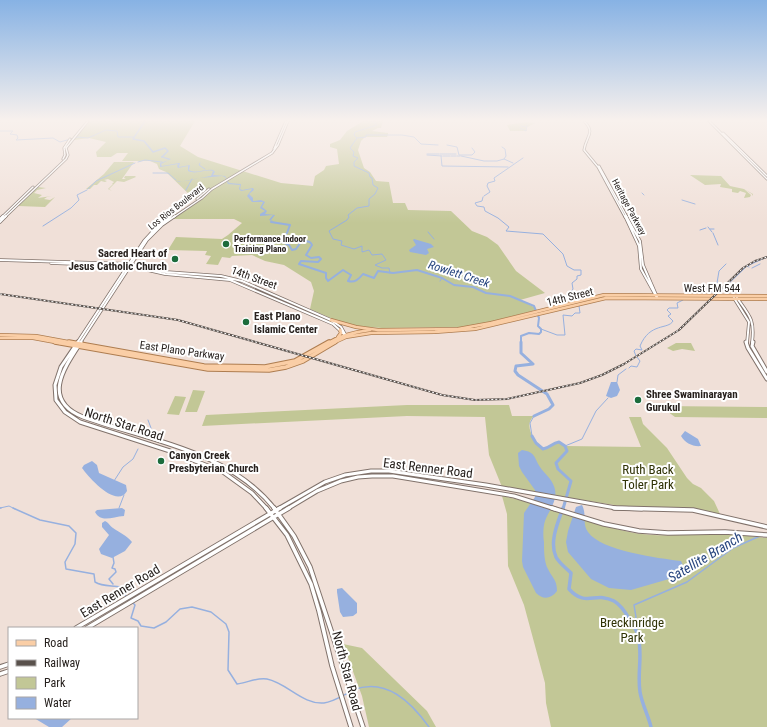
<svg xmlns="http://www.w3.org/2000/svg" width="767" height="727" font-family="'Roboto Condensed',sans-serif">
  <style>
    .green { fill: #c2c796 }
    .water { fill: #96b0df }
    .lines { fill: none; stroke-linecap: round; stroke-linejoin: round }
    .stream-far1 { stroke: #96b0df; stroke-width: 1 }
    .stream { stroke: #96b0df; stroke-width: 1.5 }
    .river-far3 { stroke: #96b0df; stroke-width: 1.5 }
    .river-far2 { stroke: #96b0df; stroke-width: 2 }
    .river-far1 { stroke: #96b0df; stroke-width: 3 }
    .river { stroke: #96b0df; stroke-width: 3.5 }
    .secondary-far3-casing { stroke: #80726b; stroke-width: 3 }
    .secondary-far2-casing { stroke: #80726b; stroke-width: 3.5 }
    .secondary-far1-casing { stroke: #80726b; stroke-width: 5 }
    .secondary-casing { stroke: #80726b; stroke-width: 5.5 }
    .primary-far1-casing { stroke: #ae7d50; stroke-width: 4 }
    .primary-casing { stroke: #ae7d50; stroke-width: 5.5 }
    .secondary-far3 { stroke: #fff; stroke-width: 1.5 }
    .secondary-far2 { stroke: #fff; stroke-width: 2 }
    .secondary-far1 { stroke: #fff; stroke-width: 3 }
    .secondary { stroke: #fff; stroke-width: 3.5 }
    .primary-far1 { stroke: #facea6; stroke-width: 2.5 }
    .primary { stroke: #facea6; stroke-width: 3.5 }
    .rail-casing { stroke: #59514c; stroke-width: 2 }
    .rail { stroke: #fff; stroke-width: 1; stroke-dasharray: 2; stroke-linecap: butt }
    .poi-dot { fill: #1c6c3c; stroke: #fff; stroke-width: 1.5 }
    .labels { text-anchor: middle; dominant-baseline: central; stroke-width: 4; stroke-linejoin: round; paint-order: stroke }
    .far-street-label { font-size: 9px; fill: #27211e; stroke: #fff }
    .far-poi-label { font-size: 9px; font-weight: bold; fill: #27211e; stroke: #fff; text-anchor: start }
    .poi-label { font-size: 11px; font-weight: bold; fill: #27211e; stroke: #fff; text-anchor: start }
    .street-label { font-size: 11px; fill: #27211e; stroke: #fff }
    .water-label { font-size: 12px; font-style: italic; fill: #27457f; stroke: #fff }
    .near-street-label { font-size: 13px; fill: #27211e; stroke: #fff }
    .near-park-label { font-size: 13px; fill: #303306; stroke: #fff }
    .near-water-label { font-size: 14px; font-style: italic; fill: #27457f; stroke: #fff }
  </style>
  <rect width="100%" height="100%" fill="#f0e0d8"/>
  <path class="green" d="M89 121H195L180 146 198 157 281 183 313 186 315 176 324 170 326 166 339 164 337 149 330 147V144L340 140 347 131 363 121H383L381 128H378L372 131 388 133V135L387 137H365L361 141 358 150 364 168 370 172 376 181 389 182 393 203H405L408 210 451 211 472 231 487 237 498 245 516 271 545 293 520 300 534 307 536 310 491 322 463 327 382 328 354 326 335 320 310 309 314 291 311 282 284 265 265 261 252 255 232 256 230 258 222 257 218 265 206 264 211 256 205 255 207 251 168 250 176 237 222 239 228 235 242 223 234 219H171L201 200 193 198 166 172 159 169 157 164 150 161H122L128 153H117L111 157H97L96 152 106 142 89 138 74 140Z
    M526 122 535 123 526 128 527 131H510L507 125Z
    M114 162H134L122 179H126L124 178 125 176H135L136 177 124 182 117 181 109 189 112 191 108 189 113 184H112L114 182 108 179 104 180 107 181 105 182 101 181 97 185H94L90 189H86L104 174Z
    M690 175 721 176 730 186 744 189 753 194 752 196V194L744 189 751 195 750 197 744 198 746 193 740 191 738 193 732 192V189L720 187 721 184 705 185Z
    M38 187 46 188 37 190 34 193 42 195 38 198 52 196 47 197 44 199 50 200 55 197 45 207 18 206Z
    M676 343H691L695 351 682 349 673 351 667 348Z
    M193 390 205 391 197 412H185Z
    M175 396 186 397 179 415 167 414Z
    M407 405H509L512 416H534C523 425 534 441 543 449L549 448 554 443 559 442 565 446 641 447 629 417H641L643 424 667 448 687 478 693 484 701 488 714 501 720 514 679 507H627L502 487 489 455 485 417 407 416 202 426 206 415Z
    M660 406 767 407V418L675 417Z
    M502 496C547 505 588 524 634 533 664 538 694 533 725 534 739 534 753 537 767 538V727H551L546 703 545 683 524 605 508 566 507 514Z
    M343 644 362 648 427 711 436 727H369L362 696Z"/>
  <path class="water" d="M161 156 171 159 161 164 162 166 179 163H180L179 167 190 165 189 170C197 174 204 169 213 170L215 172 213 175 225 176 229 183 241 184 240 189 242 190 253 188 254 190 249 194 253 198V201L261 200 265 202 262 207 267 211 265 214 275 215 271 220 275 222 269 220 273 215 260 216V214L265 211 260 208 263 202H252L247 196 252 189 241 191 239 189 240 185 228 184 225 177 222 176 200 178 179 182 176 181C183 183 202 177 211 176L213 171C203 169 197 175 188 171V166L178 168 177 166 178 164 160 167V163L169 160 161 157Z
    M414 239 431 244 434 247 427 249 429 253 426 255 410 252 409 250 416 245 413 240Z
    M611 382H617L620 390 617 396 611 398 606 396Z
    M685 431 698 439 701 446C693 447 685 443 681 436Z
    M522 450C536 452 534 458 540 467 544 473 550 477 553 484 560 498 550 508 545 521 543 527 543 536 544 542 544 550 544 562 548 569 552 578 557 579 557 591 551 599 543 600 536 593L523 567 522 561 524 513 535 497V490L522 472 519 466 518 453Z
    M92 461 97 465 99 473 126 485 127 491C117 509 89 478 82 468L84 465Z
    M582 505C587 514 582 524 588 532 601 551 658 558 681 561L685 570 669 579 631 590 609 588 591 579 568 552 566 542 568 531 576 507Z
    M122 508 125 510 124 516C112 517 101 523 95 512L97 510Z
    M105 521C109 523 109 525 113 528 120 533 126 535 132 542L125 551 112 558 101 554 99 549 109 535 102 527V523Z
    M342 588 357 603V613L353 616 343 617 340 612 337 592V589Z
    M34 718H72L62 727H49Z"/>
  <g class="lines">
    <path class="stream-far1" d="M372 121 377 125 355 132 354 135 357 138 350 148 354 152 353 156 358 158 354 162V166L369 173 370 177 372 178 373 185 378 188 375 194 369 199V206L357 208 348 215 349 217 347 220 329 231 333 239 342 241 341 245 354 249 362 246V252L369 250 372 255 382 254 386 260 375 265 382 268H389L390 273
      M521 126 526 127
      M520 128 526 131 527 125
      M0 131H13L10 134 17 135 18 138 16 140 53 138 60 142 78 137 88 138 106 130 117 131 118 137H133
      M357 138 366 137V135H402L414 137 421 144 438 145
      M447 145 457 147 459 155H472L475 152 472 148
      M502 147 505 149 506 156 504 159
      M427 154H439
      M440 154H456
      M427 155 442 156
      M441 156 442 166 508 167
      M443 156H450
      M451 156H456
      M457 156H460
      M461 156 484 161H497L504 159 513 163
      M138 162 145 160 162 162
      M200 163 199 165 205 169
      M153 173H168L176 180
      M88 189 96 181 135 163
      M186 190 192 179
      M642 193 644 195
      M484 196 490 192 487 186 488 183 495 181 494 178 523 158
      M483 197 482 201 475 203 477 206 484 207 485 211 498 218 509 227 506 231 543 234 563 254 567 266 574 270H581V275L577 276V279L572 283 573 289 570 293 572 299
      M682 200 695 204
      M43 226 71 208 79 200 77 195 87 190
      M708 227 712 232
      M710 229H714
      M700 230 706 228
      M428 232 434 239
      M713 233 718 245
      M747 266 767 257
      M752 268 760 264
      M440 281 442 278
      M709 291 716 293
      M689 294 688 291 692 289 709 291 707 288 717 283 719 271 726 264
      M718 294 747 266 749 267
      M541 329 557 335H565L563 315 572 316 575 313H580L579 306
      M636 356 634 351 636 349 642 350 640 346C650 322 668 330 673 321L668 316 671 314 667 310 669 308H678L677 303 683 300
      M629 368 631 366 637 367 640 361 637 357
      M617 382 618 375 626 369
      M148 420 151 428 148 436
      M532 436 530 423 534 416
      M565 446 582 439 596 411 608 398
      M114 481 123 467 133 459 138 449
      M0 508 9 506 15 509
      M119 508 124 495"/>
    <path class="stream" d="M0 508H1
      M13 508 40 520 69 526 76 533 75 544 65 562 66 569 94 574 95 582C103 587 112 585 121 587L124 594 130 600
      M113 557 114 563 112 568 115 569 116 572 109 579 113 584
      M132 602 135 605 131 618 138 621 141 626 154 628 166 622 180 609 192 607 211 612 226 624 229 632 228 670 237 684C247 683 257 677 267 679 287 683 303 705 324 703 333 702 342 696 350 692
      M633 625 636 617 634 605 687 582 733 548 760 536
      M353 690C386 677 411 702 429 727"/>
    <path class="river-far3" d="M145 121 133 139 144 141 153 152 165 148 168 151 162 157"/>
    <path class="river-far2" d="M271 222 290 225 287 233 278 240 289 245 292 250 296 249 301 242C305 241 310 240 312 245L306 255 311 258 319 257 321 259 318 262 301 261 299 264 326 273V278L328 281 343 270 351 275 348 281C355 283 359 279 363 274L374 278 378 271 393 273 417 270 442 278 454 285 473 287 486 293 510 296 534 306 539 318 538 326 541 329V332L539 334 529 333 521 336V343"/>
    <path class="river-far1" d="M521 342V353L533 364 516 366 515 371 518 375 547 394 553 405 549 409 534 416
      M532 436 536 443 543 449C550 448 552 443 559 442L565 446 567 451 556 463 558 469 571 481 563 509"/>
    <path class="river" d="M563 508C558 522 549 542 556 557 559 563 566 568 571 573L569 589C586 608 595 591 614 601 621 605 626 613 630 620 633 625 637 630 638 636 643 654 637 673 640 692 642 704 648 715 651 727"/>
    <g class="secondary-far3-casing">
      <path id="secondary-far3" d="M584 121C596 133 586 136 584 150L598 167 625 217
        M709 121 767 179
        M723 133 767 176
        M274 149 286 121
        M63 159 65 155 64 148 70 139
        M599 166 627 217
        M197 199 209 189
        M2 217 33 187
        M5 217 66 159 68 155 66 148 88 121
        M174 217 202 198 212 189 272 153 278 145 288 121"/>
    </g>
    <g class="secondary-far2-casing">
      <path id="secondary-far2" d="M625 216 639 246 641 269 656 296
        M626 216 640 241 643 265 657 297
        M0 219 3 216
        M0 222 6 216
        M0 260 131 264 166 272 221 276 242 281 331 320 341 327 346 336
        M51 263 130 266 165 274 230 280 333 324 346 336
        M734 298 749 322 747 343
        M737 298C750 316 755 320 752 343
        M77 343 144 241 156 228 170 217
        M80 343 147 240 162 225 175 216"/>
    </g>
    <g class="secondary-far1-casing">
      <path id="secondary-far1" d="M78 342 61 367 55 385 56 400 65 412 80 422 170 451 223 472 252 493 267 509
        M81 342C64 368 41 400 83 417 150 441 228 450 275 509
        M746 342 748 348 767 379
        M753 342 752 346 767 372
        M278 509 325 482 345 475 371 471H389L486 485 616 508 642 509
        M287 509 317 491 341 481 358 477 372 476H393L514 496 555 509"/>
    </g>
    <g class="secondary-casing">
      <path id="secondary" d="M266 508 287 535 311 584 319 611 332 666 351 727
        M274 508 294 536 310 567 363 727
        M552 508 604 524 639 531 668 533 725 532 767 535
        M614 508 693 510 767 527
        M76 628 280 508
        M87 628 289 508
        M0 667 9 664
        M0 674 9 671"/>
    </g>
    <g class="primary-far1-casing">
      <path id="primary-far1" d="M331 320 356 327 378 330 458 329 491 323 604 295 767 296
        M0 335 36 336 74 343
        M338 337 341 333 340 330
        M0 338H33L60 343
        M328 343C341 335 354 332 370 330
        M333 343 346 337 371 333 435 332 475 329 606 298 767 299"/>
    </g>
    <g class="primary-casing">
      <path id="primary" d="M55 342 208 369 269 370 286 367 303 361 335 342
        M69 342 204 366 265 367 295 361 329 342"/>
    </g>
    <use href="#secondary-far3" class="secondary-far3"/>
    <use href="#secondary-far2" class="secondary-far2"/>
    <use href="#secondary-far1" class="secondary-far1"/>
    <use href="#secondary" class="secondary"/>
    <use href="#primary-far1" class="primary-far1"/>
    <use href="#primary" class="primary"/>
    <g class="rail-casing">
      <path id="rail" d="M0 294 178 320 442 395 475 400 507 399 580 383 602 375 624 364 679 330 743 268 755 261 767 257"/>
    </g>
    <use href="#rail" class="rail"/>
  </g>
  <linearGradient id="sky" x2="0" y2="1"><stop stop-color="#87b2e4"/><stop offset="0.54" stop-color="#f8f1ed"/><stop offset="1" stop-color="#f8f1ed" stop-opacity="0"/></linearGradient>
  <rect width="767" height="223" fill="url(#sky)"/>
  <g class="poi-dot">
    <circle cx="226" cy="244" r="4"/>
    <circle cx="175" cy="259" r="4"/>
    <circle cx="246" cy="322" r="4"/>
    <circle cx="638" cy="400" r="4"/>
    <circle cx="161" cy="461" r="4"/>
  </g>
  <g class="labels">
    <g class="far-street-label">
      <text transform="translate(176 207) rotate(-38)">Los Rios Boulevard</text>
      <text transform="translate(629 207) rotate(62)">Heritage Parkway</text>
    </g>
    <g class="far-poi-label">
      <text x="234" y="239">Performance Indoor<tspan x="234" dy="10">Training Plano</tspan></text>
    </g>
    <g class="poi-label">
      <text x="167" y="253" text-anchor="end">Sacred Heart of<tspan x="167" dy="13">Jesus Catholic Church</tspan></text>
      <text x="254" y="316">East Plano<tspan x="254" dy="13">Islamic Center</tspan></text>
      <text x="646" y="394">Shree Swaminarayan<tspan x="646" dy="13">Gurukul</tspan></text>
      <text x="169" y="455">Canyon Creek<tspan x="169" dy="13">Presbyterian Church</tspan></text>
    </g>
    <g class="street-label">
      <text transform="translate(254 278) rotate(20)">14th Street</text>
      <text x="712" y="288">West FM 544</text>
      <text transform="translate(570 297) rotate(-14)">14th Street</text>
      <text transform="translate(182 351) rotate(8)">East Plano Parkway</text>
    </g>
    <g class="water-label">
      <text transform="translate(459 274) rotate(18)">Rowlett Creek</text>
    </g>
    <g class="near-street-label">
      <text transform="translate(124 424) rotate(18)">North Star Road</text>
      <text transform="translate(428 468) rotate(7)">East Renner Road</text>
      <text transform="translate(120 591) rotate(-31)">East Renner Road</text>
      <text transform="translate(347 671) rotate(75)">North Star Road</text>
    </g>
    <g class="near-park-label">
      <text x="648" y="469">Ruth Back<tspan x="648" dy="15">Toler Park</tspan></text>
      <text x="632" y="622">Breckinridge<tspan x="632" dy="15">Park</tspan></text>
    </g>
    <g class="near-water-label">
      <text transform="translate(705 557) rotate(-31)">Satellite Branch</text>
    </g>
  </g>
  <rect x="8" y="627" width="130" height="92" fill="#ffffff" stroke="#a9a6a5"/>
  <rect x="16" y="640" width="20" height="6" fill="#facea6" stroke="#a9a6a5"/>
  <text x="44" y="647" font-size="12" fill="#27211e">Road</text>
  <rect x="16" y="660" width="20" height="6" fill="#59514c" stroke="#a9a6a5"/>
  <text x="44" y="667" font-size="12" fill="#27211e">Railway</text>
  <rect x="16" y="677" width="20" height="12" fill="#c2c796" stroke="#a9a6a5"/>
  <text x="44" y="687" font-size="12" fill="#27211e">Park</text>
  <rect x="16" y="697" width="20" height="12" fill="#96b0df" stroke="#a9a6a5"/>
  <text x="44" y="707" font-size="12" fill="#27211e">Water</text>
</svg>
